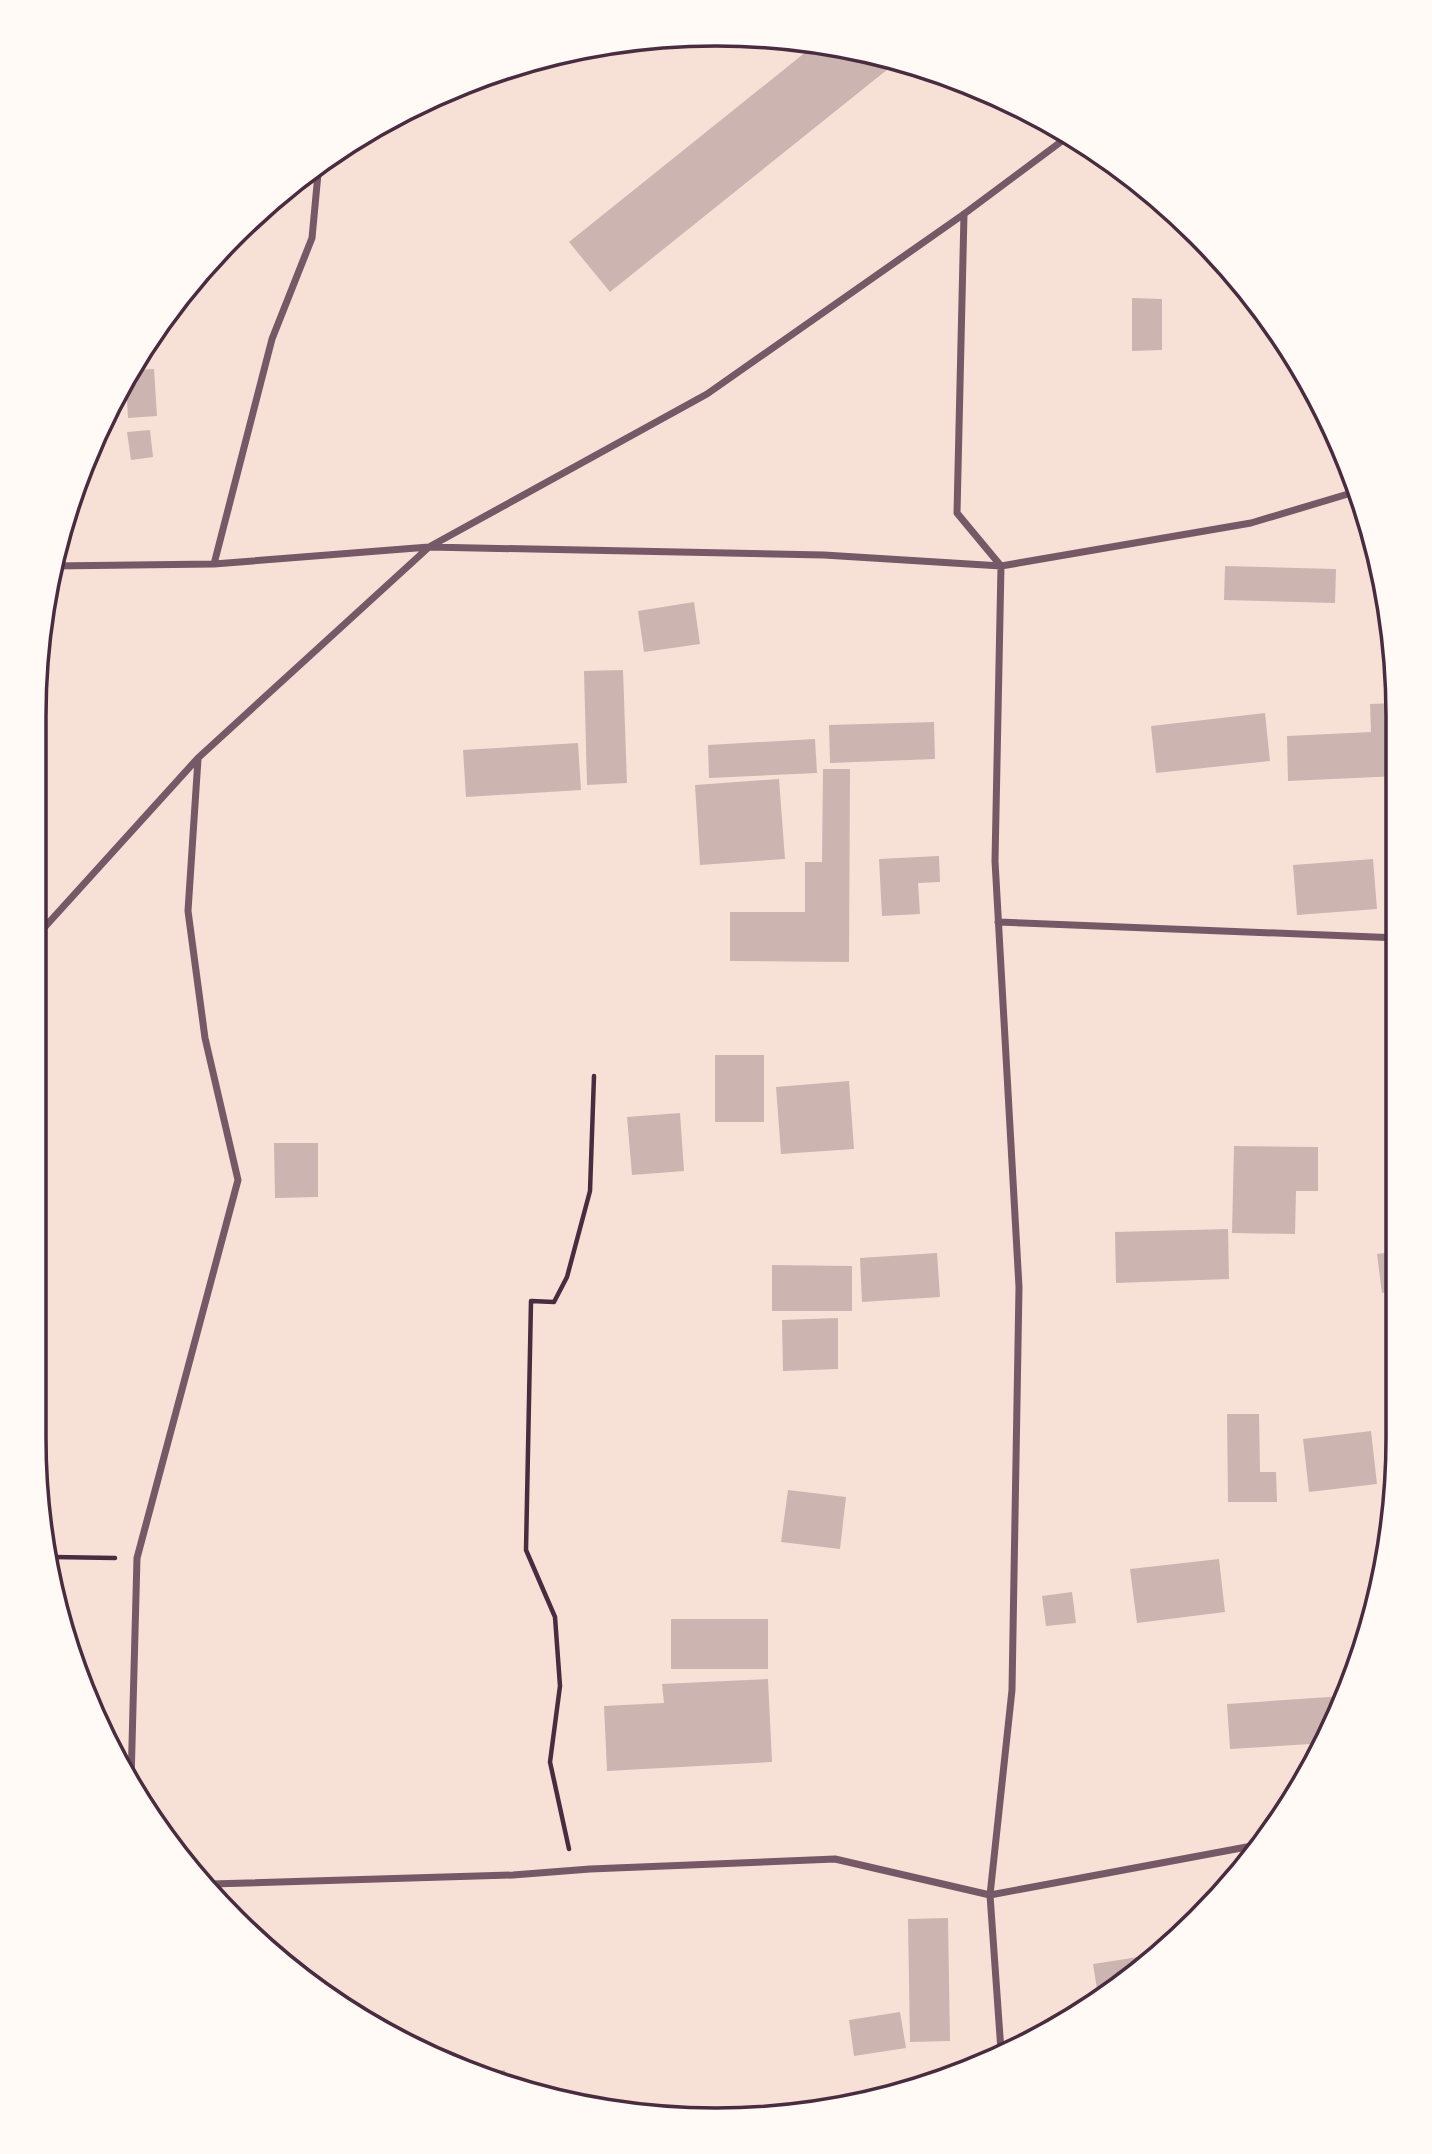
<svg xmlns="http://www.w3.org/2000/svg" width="1432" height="2154" font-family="Manrope,sans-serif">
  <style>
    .building { fill: #ccb4b1 }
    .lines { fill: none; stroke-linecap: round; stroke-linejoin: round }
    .path { stroke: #4a2c40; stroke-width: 4.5 }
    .minor { stroke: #755966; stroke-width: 7 }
    .rim { fill: none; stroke: #4a2c40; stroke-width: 3.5 }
  </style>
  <rect width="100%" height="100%" fill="#f7e1d7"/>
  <path class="building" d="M817 43 849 46 898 61 610 292 569 242Z
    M1132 298 1162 299V350L1132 351Z
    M154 369 157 416 128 418 126 383 135 370Z
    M150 430 153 457 131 460 127 432Z
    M1225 566 1336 569 1335 603 1224 600Z
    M694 602 700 644 644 652 638 611Z
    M623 670 627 783 587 785 584 671Z
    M1397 703 1399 776 1288 781 1287 736 1371 732 1370 704Z
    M1265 713 1270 761 1156 773 1151 726Z
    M934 722 935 759 830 763 829 725Z
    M815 739 817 773 709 778 708 745Z
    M578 743 581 790 466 797 463 750Z
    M823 769H850L849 962 730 961V912H805V862H822Z
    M779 779 785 859 700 865 695 785Z
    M939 856 940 882 918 883 920 914 882 916 879 859Z
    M1373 859 1377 909 1297 915 1293 865Z
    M715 1055H764V1122H715Z
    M849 1081 854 1149 781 1154 776 1087Z
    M680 1113 684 1171 632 1175 627 1117Z
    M274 1143H318V1197L275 1198Z
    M1234 1146 1318 1147V1191H1296L1295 1234 1232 1233Z
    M1228 1229 1229 1279 1116 1283 1115 1232Z
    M1399 1251V1290L1382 1293 1377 1254Z
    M937 1253 940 1297 862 1302 860 1258Z
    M772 1265 852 1266V1311H772Z
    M838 1318V1369L783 1371 782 1320Z
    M1227 1414H1259L1260 1472H1276L1277 1502H1228Z
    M1371 1431 1377 1484 1309 1492 1303 1439Z
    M788 1490 846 1497 840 1549 781 1542Z
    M1219 1559 1225 1612 1137 1623 1130 1569Z
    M1072 1592 1076 1623 1046 1626 1042 1596Z
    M671 1619H768V1669H671Z
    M768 1679 772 1762 607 1771 604 1706 664 1703 662 1684Z
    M1343 1696 1327 1743 1230 1749 1227 1704Z
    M948 1918 950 2041 910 2042 908 1919Z
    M1145 1956 1146 1961 1113 1987 1097 1989 1093 1964Z
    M900 2012 906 2048 854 2056 849 2020Z
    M505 2070 506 2081 475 2074V2073Z"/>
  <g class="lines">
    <path class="path" d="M53 1557 115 1558
      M569 1849 550 1762 560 1686 555 1617 526 1550 531 1301 554 1302 567 1277 590 1191 594 1076"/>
    <path class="minor" d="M964 214 957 513 1001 566 995 861 1019 1287 1012 1690 990 1895 1001 2051
      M214 564 272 339 312 238 319 163
      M52 566 214 564 429 547 824 555 1001 566 1251 523 1358 491
      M998 922 1399 938
      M33 940 198 758 429 547 707 394 964 214 1070 135
      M131 1782 137 1558 238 1180 205 1038 188 911 198 759
      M211 1884 513 1875 590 1869 835 1859 990 1895 1252 1846"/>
  </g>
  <path d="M0 0H1432V2154H0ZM716 46H716A670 670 0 0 1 1386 716V1438A670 670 0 0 1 716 2108H716A670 670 0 0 1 46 1438V716A670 670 0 0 1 716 46Z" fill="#fffaf5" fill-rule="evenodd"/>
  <path class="rim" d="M716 46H716A670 670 0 0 1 1386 716V1438A670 670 0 0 1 716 2108H716A670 670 0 0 1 46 1438V716A670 670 0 0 1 716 46Z"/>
</svg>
